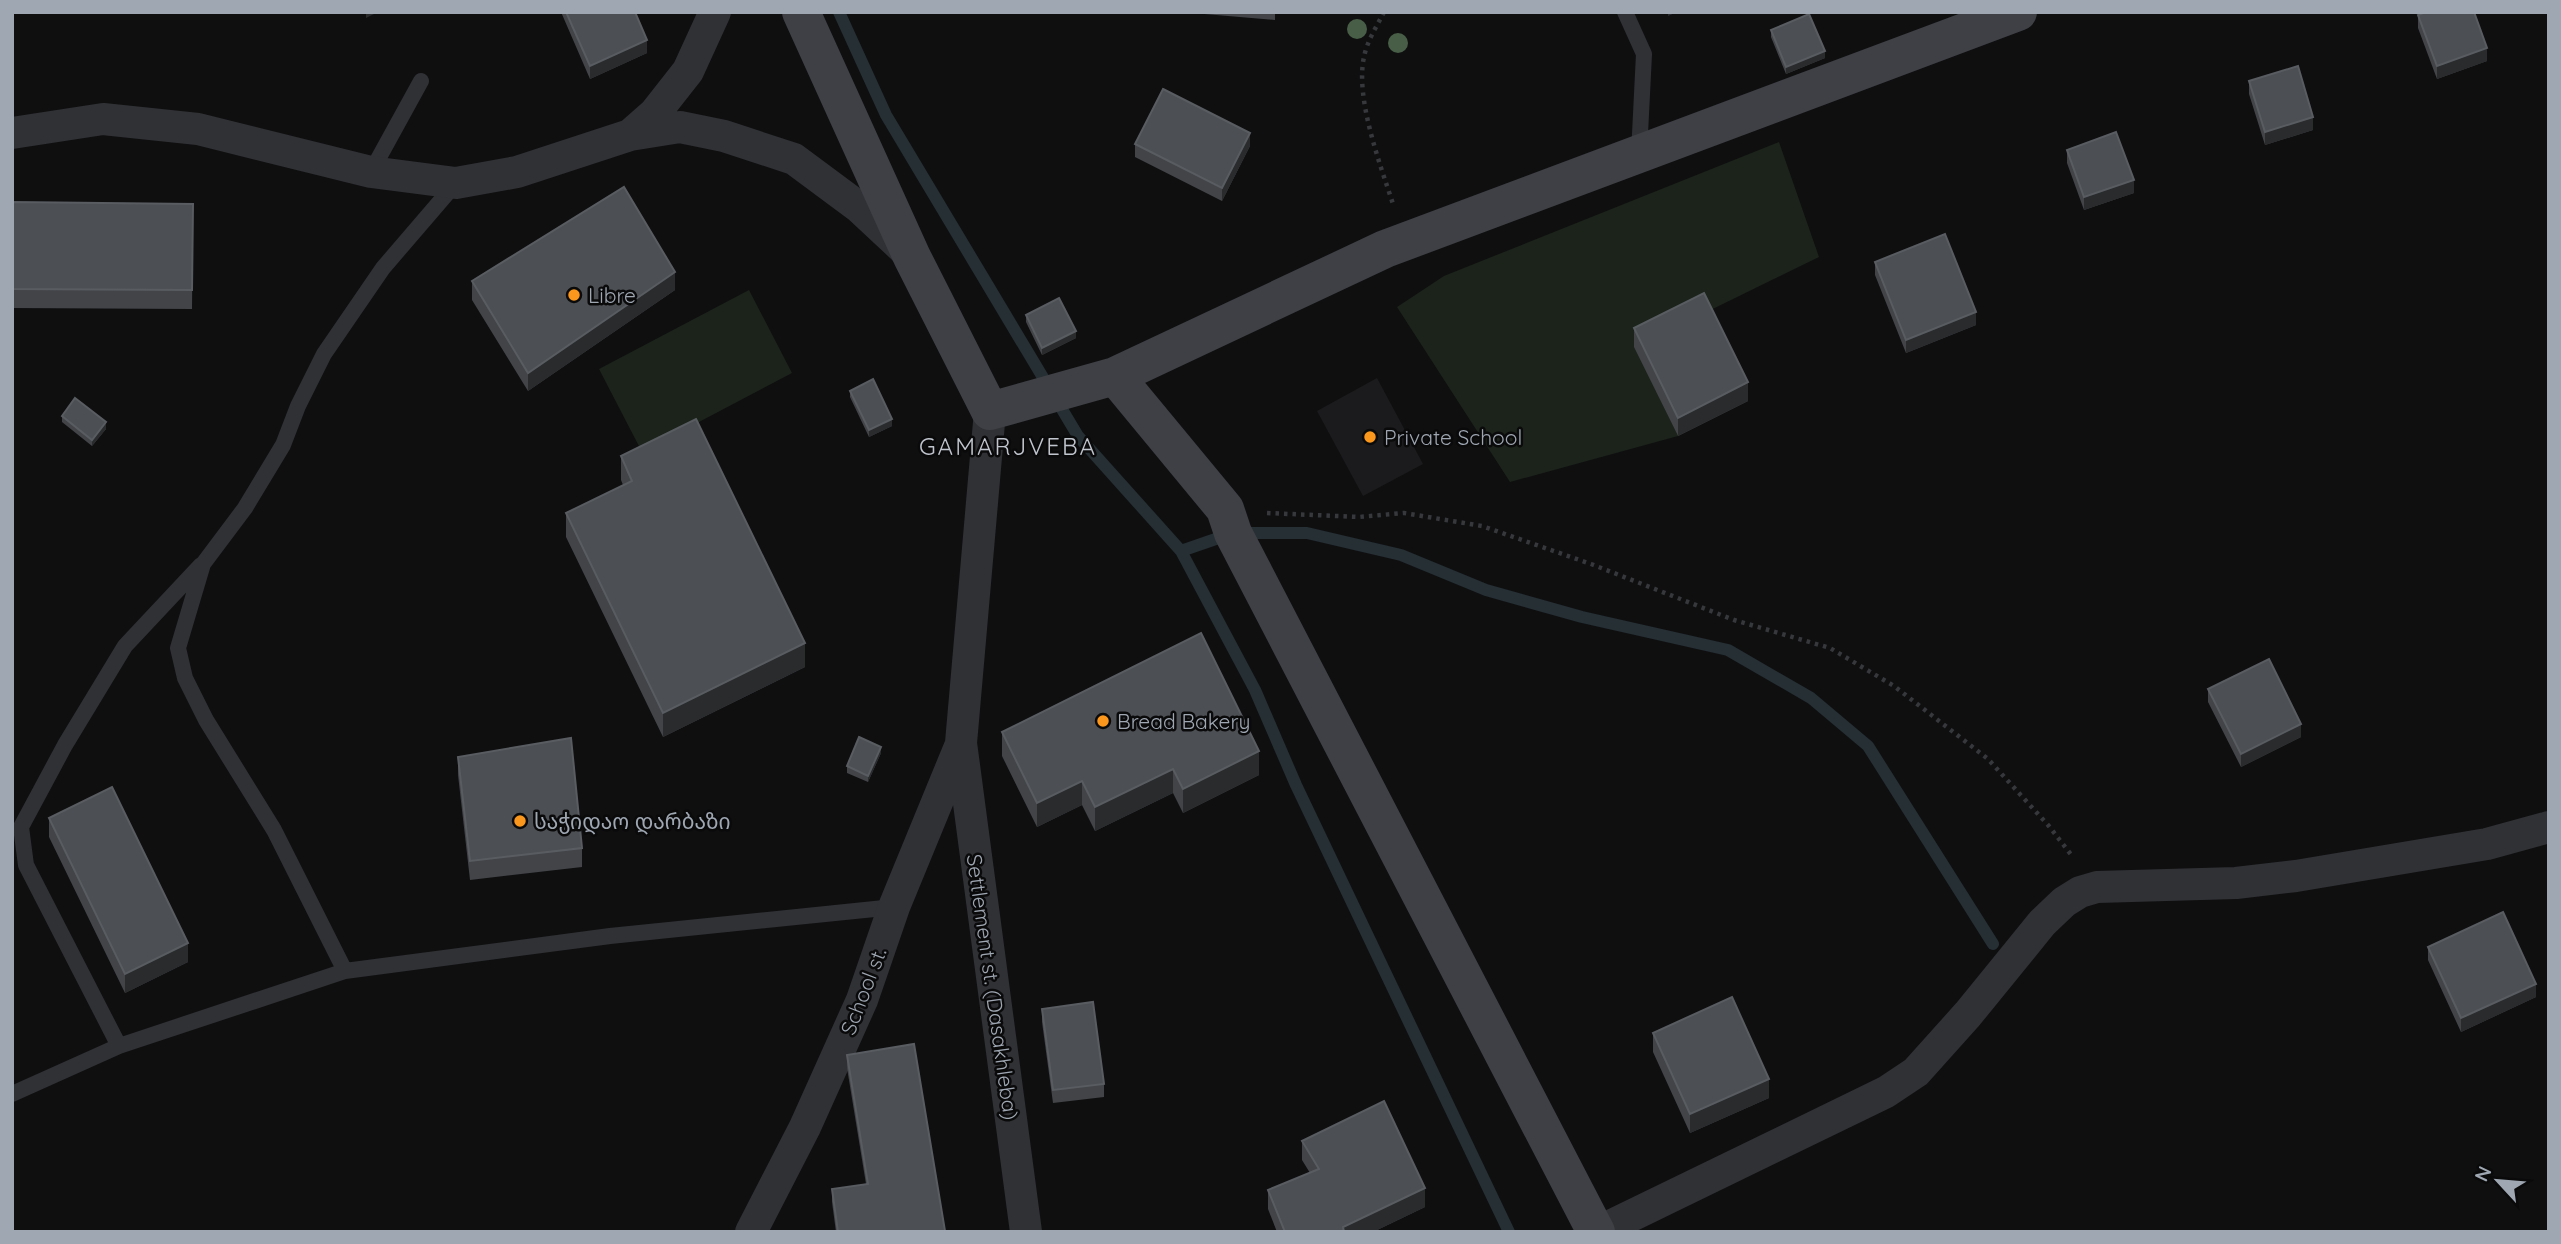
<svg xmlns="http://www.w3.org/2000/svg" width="2561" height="1244" font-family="Quicksand,'Noto Sans Georgian',sans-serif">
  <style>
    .built { fill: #1b1b1d }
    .green { fill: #1b231b }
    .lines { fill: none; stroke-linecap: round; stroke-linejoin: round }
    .stream { stroke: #252f34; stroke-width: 12 }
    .path { stroke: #36383c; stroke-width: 4.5; stroke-dasharray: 3.5 5; stroke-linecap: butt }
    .lane { stroke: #303135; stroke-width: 16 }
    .street { stroke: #303135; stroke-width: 32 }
    .secondary { stroke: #3e4045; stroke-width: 38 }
    .tree { fill: #485e47 }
    .wall { fill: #424448 }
    .shaded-wall { fill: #292b2d }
    .building { fill: #4c4f53; stroke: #595d62; stroke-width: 2 }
    .poi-dot { fill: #fb971c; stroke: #0a0a0b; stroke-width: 2.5 }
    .labels { text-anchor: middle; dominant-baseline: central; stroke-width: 5; stroke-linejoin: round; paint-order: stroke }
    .poi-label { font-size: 21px; fill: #9fa7b2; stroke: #0a0a0b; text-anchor: start }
    .street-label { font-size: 21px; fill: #9fa7b2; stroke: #0a0a0b }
    .quarter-label { font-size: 24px; letter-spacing: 2px; fill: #c0c5ce; stroke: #0a0a0b }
  </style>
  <rect width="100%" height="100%" fill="#0f0f10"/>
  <path class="built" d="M1377 378 1423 464 1363 496 1317 411Z"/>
  <path class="green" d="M1779 142 1819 257 1635 347 1678 436 1510 482 1397 307 1444 276Z
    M749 290 792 373 642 452 599 369Z"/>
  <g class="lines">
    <path class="stream" d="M839 12 886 115 1078 436 1181 551 1255 690 1296 785 1509 1232
      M1181 551 1233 533H1307L1401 555 1486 590 1582 617 1728 650 1811 698 1868 746 1993 944"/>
    <path class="path" d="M1384 12C1377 26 1367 41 1364 57 1355 98 1380 164 1393 204
      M1267 513 1359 517 1404 513 1482 526 1591 564 1734 620 1830 648 1894 686 1988 759 2048 825 2073 857"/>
    <path class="lane" d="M1625 12 1644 54 1639 154
      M371 172 421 81
      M345 971 274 830 206 720 185 678 178 648 203 564 245 508 283 445 298 406 324 354 383 268 456 183
      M119 1046 26 865 21 827 65 745 125 646 201 565
      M12 1094 119 1046 345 971 610 936 894 907"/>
    <path class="street" d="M12 133 103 119 198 129 371 172 456 183 517 172 630 135 680 127 724 136 794 159 860 208 906 251
      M630 135 655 113 688 71 715 12
      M990 411 961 743 1026 1232
      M751 1232 805 1127 862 1000 894 907 961 744
      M1598 1232 1886 1092 1916 1072 1968 1014 2042 923 2064 902 2080 892 2097 887 2236 883 2296 876 2487 844 2549 827"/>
    <path class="secondary" d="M801 12 912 257 990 411 1115 376 1385 249 2018 12
      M1115 376 1225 509 1233 533 1596 1232"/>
  </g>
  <g class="tree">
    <circle cx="1357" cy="29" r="10"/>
    <circle cx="1398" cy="43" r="10"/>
  </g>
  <path class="wall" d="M561 12H635L647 53 590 79Z
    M1181 12H1275V20Z
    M2418 15 2487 61 2437 79 2418 28Z
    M1771 30 1825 58 1786 74 1771 37Z
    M2249 81 2313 130 2265 145 2249 94Z
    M1135 144 1250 146 1222 201 1135 157Z
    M2067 150 2134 193 2084 210 2067 163Z
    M12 202 193 204 192 309 12 308Z
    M1875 262 1976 325 1906 353 1875 275Z
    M472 281 675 290 528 391 472 300Z
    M1026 315 1076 338 1042 355 1026 322Z
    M1634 328 1748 401 1678 436 1634 347Z
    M850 391 892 426 869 437 850 397Z
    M62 416 106 429 92 446 62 422Z
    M621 456 805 667 663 737 566 537V513L623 485 621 480Z
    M2208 689 2301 737 2241 767 2208 702Z
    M1002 732 1259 775 1183 813 1173 793 1095 831 1082 805 1037 827 1002 756Z
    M881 753 868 782 847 773V766Z
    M458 757 582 848V867L470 880 458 775Z
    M49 818 188 962 125 993 49 837Z
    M2428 947 2536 997 2461 1032 2428 960Z
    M1042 1009 1104 1084V1097L1053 1103 1042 1022Z
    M1653 1033 1769 1098 1690 1133 1653 1052Z
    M847 1055 945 1232H836L832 1202V1189L866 1184 847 1068Z
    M1302 1141 1425 1207 1373 1232H1277L1268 1209V1190L1310 1173 1302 1160Z"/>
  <path class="shaded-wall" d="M366 12H378L366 18Z
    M1668 12H1677L1668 16Z
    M647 40V53L590 79V66Z
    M2487 48V61L2437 79V66Z
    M1825 51V58L1786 74V67Z
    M2313 117V130L2265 145V132Z
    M1250 133V146L1222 201V188Z
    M2134 180V193L2084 210V197Z
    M675 272V290L528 391V373Z
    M1976 312V325L1906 353V340Z
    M1076 331V338L1042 355V348Z
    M1748 382V401L1678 436V418Z
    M892 419V426L869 437V430Z
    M106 422V429L92 446V440Z
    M805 643V667L663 737V713Z
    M2301 724V737L2241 767V754Z
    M881 747V753L868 782V776Z
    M1259 751V775L1183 813V789Z
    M1173 769V793L1095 831V807Z
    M1082 781V805L1037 827V803Z
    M188 943V962L125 993V974Z
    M2536 984V997L2461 1032V1018Z
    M1769 1079V1098L1690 1133V1114Z
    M1425 1188V1207L1373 1232H1343V1227Z"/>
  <path class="building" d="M566 12H635L647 40 590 66Z
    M2426 12H2474L2487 48 2437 66 2418 15Z
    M1809 14 1825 51 1786 67 1771 30Z
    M2298 66 2313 117 2265 132 2249 81Z
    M1163 89 1250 133 1222 188 1135 144Z
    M2116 132 2134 180 2084 197 2067 150Z
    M624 187 675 272 528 373 472 281Z
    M12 202 193 204 192 290 12 289Z
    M1945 234 1976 312 1906 340 1875 262Z
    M1704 293 1748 382 1678 418 1634 328Z
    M1059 298 1076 331 1042 348 1026 315Z
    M873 379 892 419 869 430 850 391Z
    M75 398 106 422 92 440 62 416Z
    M696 419 805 643 663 713 566 513 632 481 621 456Z
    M1201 633 1259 751 1183 789 1173 769 1095 807 1082 781 1037 803 1002 732Z
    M2269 659 2301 724 2241 754 2208 689Z
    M859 737 881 747 868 776 847 766Z
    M571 738 582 848 470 861 458 757Z
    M112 787 188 943 125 974 49 818Z
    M2503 912 2536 984 2461 1018 2428 947Z
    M1732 997 1769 1079 1690 1114 1653 1033Z
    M1093 1002 1104 1084 1053 1090 1042 1009Z
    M914 1044 945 1231 838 1232 832 1189 868 1184 847 1055Z
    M1384 1101 1425 1188 1343 1227 1344 1232H1285L1268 1190 1319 1169 1302 1141Z"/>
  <g class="poi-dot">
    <circle cx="574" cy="295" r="7"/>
    <circle cx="1370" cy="437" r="7"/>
    <circle cx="1103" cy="721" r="7"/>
    <circle cx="520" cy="821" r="7"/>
  </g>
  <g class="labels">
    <g class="poi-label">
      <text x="588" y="295">Libre</text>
      <text x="1384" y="437">Private School</text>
      <text x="1117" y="721">Bread Bakery</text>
      <text x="534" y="821">საჭიდაო დარბაზი</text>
    </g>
    <g class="street-label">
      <text transform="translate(993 987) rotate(82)">Settlement st. (Dasakhleba)</text>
      <text transform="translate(863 991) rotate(-69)">School st.</text>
    </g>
    <g class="quarter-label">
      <text x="1008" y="446">GAMARJVEBA</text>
    </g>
  </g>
  <rect width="2561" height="1244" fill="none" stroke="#9fa7b2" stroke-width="28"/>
  <g transform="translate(2498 1181) rotate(296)" stroke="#0a0a0b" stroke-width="5" paint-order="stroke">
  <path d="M0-5L12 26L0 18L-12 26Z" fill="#9fa7b2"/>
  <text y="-10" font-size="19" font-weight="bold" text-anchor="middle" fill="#9fa7b2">N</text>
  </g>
</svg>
